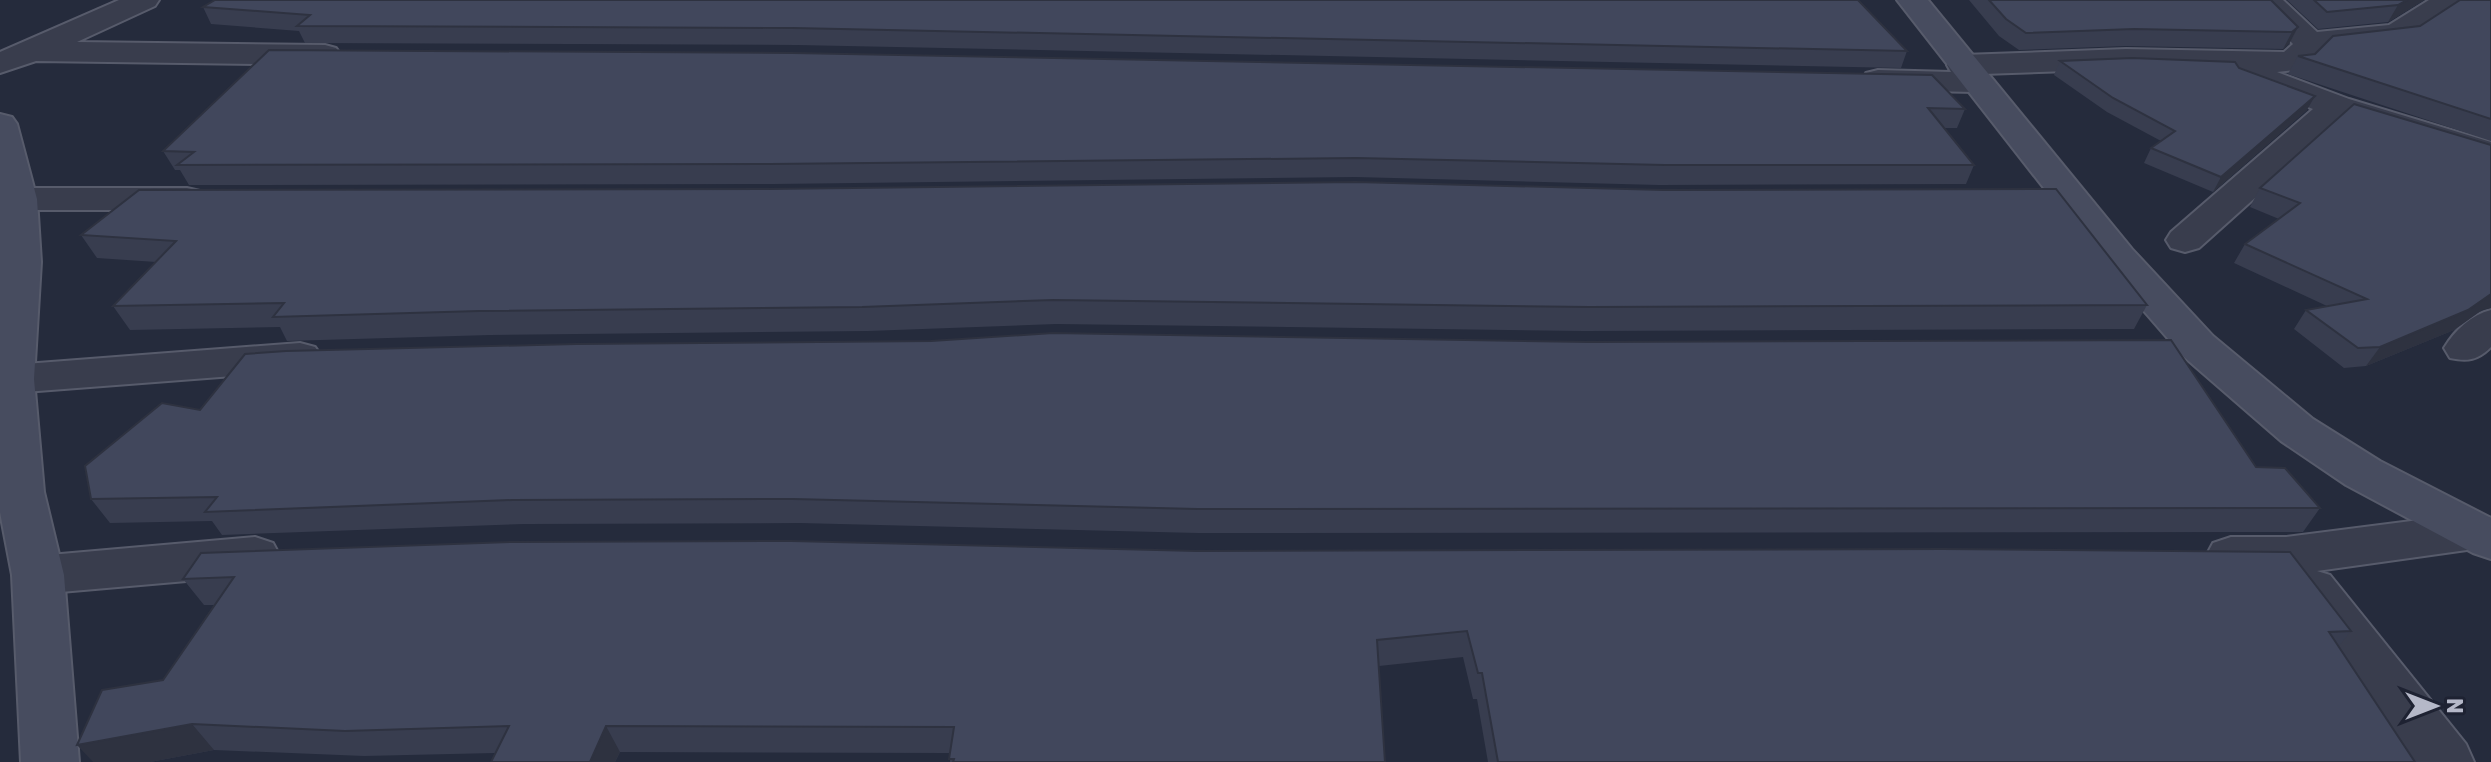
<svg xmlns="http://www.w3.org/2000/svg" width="2491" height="762" font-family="Rubik,sans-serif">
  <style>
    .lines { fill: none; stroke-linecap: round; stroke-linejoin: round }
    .street-casing { stroke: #575b6b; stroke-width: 4 }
    .secondary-casing { stroke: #575b6b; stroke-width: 4 }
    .street { fill: #393d4d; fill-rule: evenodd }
    .secondary { fill: #474c5f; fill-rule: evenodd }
    .wall { fill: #383d4f }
    .shaded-wall { fill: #2e3240 }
    .building { fill: #41475c; stroke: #2e3240; stroke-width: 2 }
  </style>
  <rect width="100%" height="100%" fill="#252b3c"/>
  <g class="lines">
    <g class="street-casing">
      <path id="street" d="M119 0H159L155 6 77 42 325 45 336 48 341 55 336 62 325 65 36 61 0 73V52Z
        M2250 0H2283L2317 32 2389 25 2429 0H2464L2460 6 2408 41 2322 50 2303 69 2277 72 2349 99 2491 142V164L2343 119 2199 248 2185 252 2171 248 2166 240 2171 232 2313 109 2248 84 2244 77 2247 72 2126 69 1983 74 1992 82 1987 89 1975 92 1878 90 1866 87 1862 80 1866 73 1878 70 1951 72 1947 65 1952 58 1963 55 2126 49 2284 52 2293 44Z
        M18 188H187L200 191 206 199 200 207 187 210H18L5 207 0 200 5 191Z
        M2491 310V347C2478 360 2468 362 2450 358L2444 348C2455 330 2471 315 2491 310Z
        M300 343 315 347 322 357 315 367 300 371 12 393 0 390V368L12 365Z
        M2474 513 2491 518V544L2474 549 2317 571 2330 575 2466 744 2474 762H2411L2294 603 2286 589 2294 575 2299 573 2231 575 2213 569 2206 556 2213 543 2231 537H2286Z
        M255 537 273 543 280 556 273 569 255 575 38 594 20 589 12 575 20 561 38 556Z"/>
    </g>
    <g class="secondary-casing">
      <path id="secondary" d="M1897 0H1928L2132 249 2213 336 2313 419 2380 461 2491 518V559L2473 553 2346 485 2281 441 2183 356 2104 265Z
        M0 114 12 117 17 124 37 199 41 262 34 379 44 492 64 575 79 762H21L12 575 0 512Z"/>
    </g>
    <use href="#street" class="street"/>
    <use href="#secondary" class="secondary"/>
  </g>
  <path class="wall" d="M1969 0H2271L2298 27 2289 44 2283 49 2126 46 2019 50 1999 36Z
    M2287 0H2424L2388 22 2318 29Z
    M2491 0V141L2288 74 2298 56 2315 54 2420 26Z
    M203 7 1907 51 1901 68 797 45 305 43 299 31 211 24Z
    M269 50 1965 109 1957 128H1944L1974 165 1966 184 1659 185 1355 177 775 184 189 185 180 170H175L163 151Z
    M2060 61 2239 68 2307 110 2213 192 2144 163 2151 148 2161 141 2107 112 2054 75Z
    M2491 145 2482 310 2454 330 2366 366 2344 368 2294 329 2306 310 2327 306 2234 263 2245 244 2279 219 2250 207 2260 188Z
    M81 235 2147 305 2134 329 1584 331 1056 324 868 331 490 335 287 341 280 327 130 330 113 306 156 262 97 258Z
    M200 410 2256 467 2320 508 2303 532 1198 533 800 523 524 524 222 535 212 521 110 523 91 499Z
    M201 553 2351 631 2339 646 2415 762H1488L1477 699H1473L1463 657 1379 666 1385 762H950V753L620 752 615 762H491L495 753 364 756 214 750 150 762H93L163 680 214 605H204L183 579Z"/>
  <path class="shaded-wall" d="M2407 0H2424L2388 22 2398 5Z
    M2298 27 2289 44 2283 49 2292 32Z
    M2315 96 2307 110 2213 192 2221 177Z
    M2491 294V308L2482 310 2454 330 2366 366 2380 347Z
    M192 724 214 750 150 762H93L77 745Z
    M606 726 620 752 615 762H590Z"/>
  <path class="building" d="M215 0H1858L1907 51 793 28 297 26 310 15 203 7Z
    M1989 0H2271L2298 27 2292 32 2134 29 2026 33 2006 19Z
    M2314 0H2407L2398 5 2327 12Z
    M2460 0H2491V119L2298 56 2315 54 2333 36 2420 26Z
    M269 50 793 53 1932 75 1965 109 1928 108 1974 165H1664L1356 158 770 164 177 165 194 152 163 151Z
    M2132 58 2235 62 2239 68 2315 96 2221 177 2151 148 2175 131 2113 98 2060 61Z
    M2354 104 2491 145V294L2468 310 2380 347 2358 348 2306 310 2367 299 2245 244 2300 203 2260 188Z
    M1356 182 1664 190 2056 189 2147 305 1589 307 1053 300 862 307 479 311 273 317 284 303 113 306 176 241 81 235 139 190 769 189Z
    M1053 333 1589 342 2171 340 2256 467 2285 468 2320 508 1197 509 793 499 512 500 205 512 217 497 91 499 85 466 162 403 200 410 245 354 286 351 576 344 931 341Z
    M792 541 1197 551 1943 549 2290 552 2351 631 2329 632 2415 762H1498L1482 673H1478L1467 631 1377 640 1385 762H953L954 759H949L954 727 606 726 590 762H491L509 726 345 731 192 724 77 745 102 690 163 680 234 577 183 579 201 553 511 542Z"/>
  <g transform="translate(2435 706) rotate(90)" stroke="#1e2232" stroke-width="6" paint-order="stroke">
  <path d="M0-6L14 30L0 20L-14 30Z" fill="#b5b8c8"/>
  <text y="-12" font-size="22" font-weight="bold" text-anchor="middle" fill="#b5b8c8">N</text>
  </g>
</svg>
